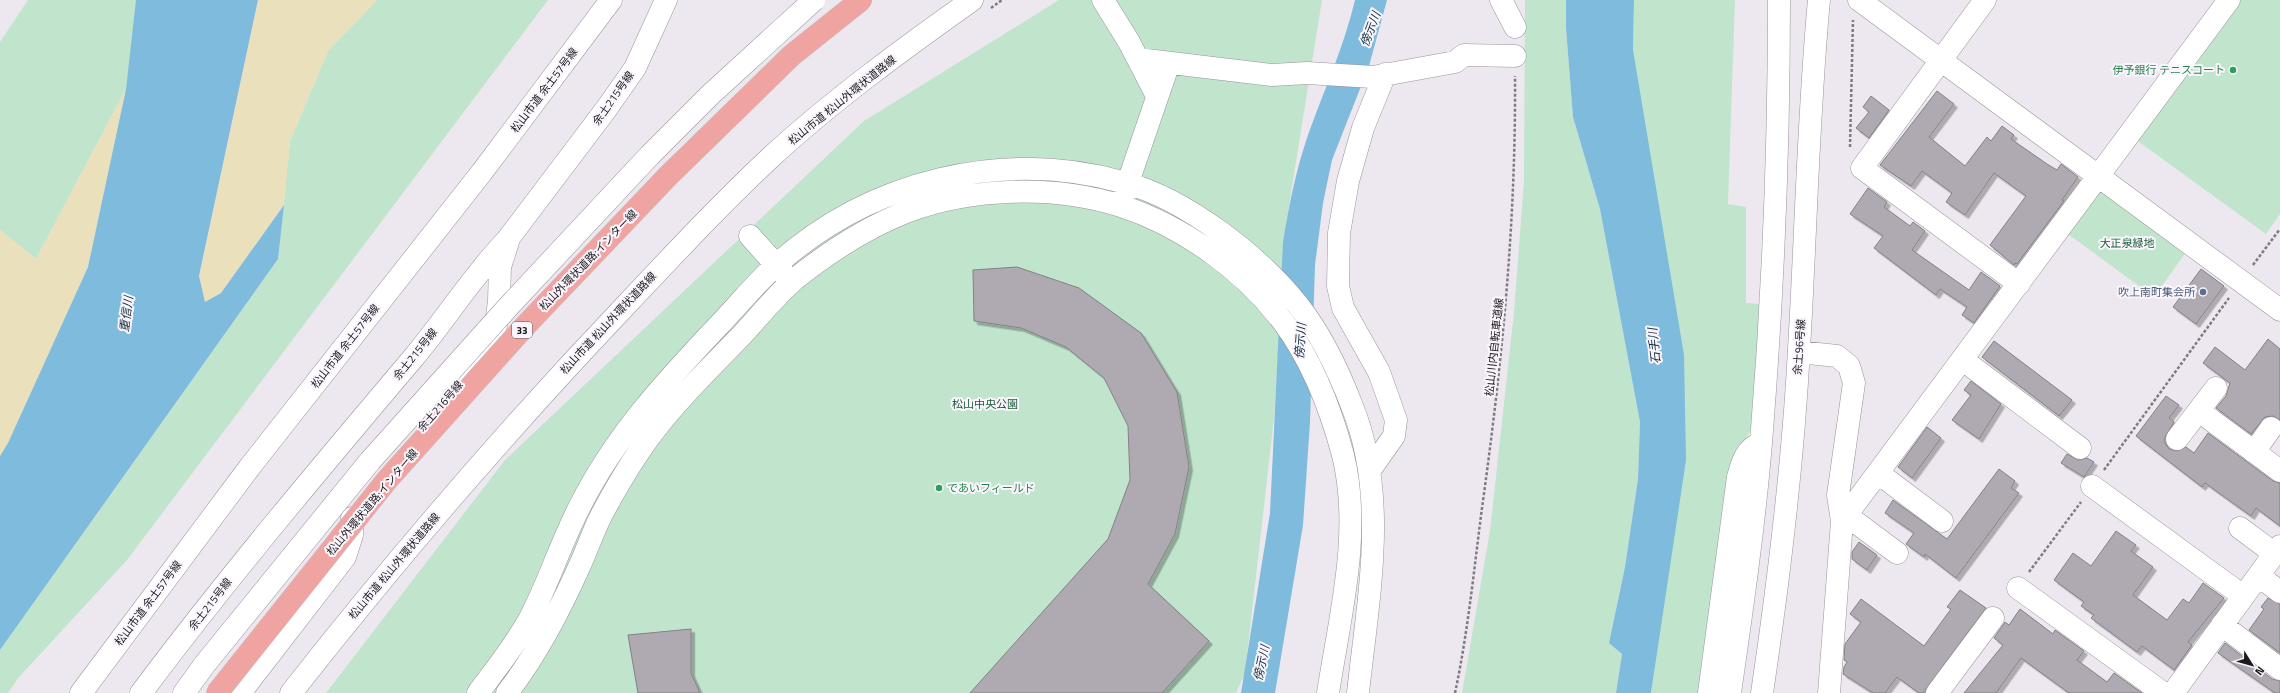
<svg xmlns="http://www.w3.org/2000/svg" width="2280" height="693" font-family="'Titillium Web','Noto Sans JP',sans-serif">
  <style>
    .green { fill: #c1e4cc }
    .sand { fill: #eae1bc }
    .water { fill: #7ebbdd }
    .building { fill: #afaab1; stroke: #848086; filter: url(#shadow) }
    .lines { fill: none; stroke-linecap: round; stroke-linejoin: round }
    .minor-casing { stroke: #99949b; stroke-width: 23 }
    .path { stroke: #7e7a7f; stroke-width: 2.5; stroke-dasharray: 3 2; stroke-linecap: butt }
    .minor { stroke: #fff; stroke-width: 22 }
    .minor-bridge-casing { stroke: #99949b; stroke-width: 23; stroke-linecap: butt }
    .highway-bridge-casing { stroke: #c8c8c9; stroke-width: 23; stroke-linecap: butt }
    .minor-bridge { stroke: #fff; stroke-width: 22 }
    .highway-bridge { stroke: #efa4a2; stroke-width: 22 }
    .leisure-dot { fill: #2e9e5b; stroke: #faf5fd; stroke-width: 1.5 }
    .service-dot { fill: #5c6f8a; stroke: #faf5fd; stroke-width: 1.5 }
    .labels { text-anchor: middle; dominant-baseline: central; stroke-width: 4; stroke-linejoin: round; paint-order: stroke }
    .shield { fill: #faf5fd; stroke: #5e5b60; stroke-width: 1 }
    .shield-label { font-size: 10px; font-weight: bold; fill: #1b191c }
    .leisure-label { font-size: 11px; fill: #27864d; stroke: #faf5fd; text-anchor: end }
    .street-label { font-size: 11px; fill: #1b191c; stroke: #faf5fd }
    .park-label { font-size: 11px; fill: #1d5c38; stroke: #faf5fd }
    .service-label { font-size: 11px; fill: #4e5e75; stroke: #faf5fd; text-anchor: end }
    .water-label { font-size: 12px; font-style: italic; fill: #112e3d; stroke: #faf5fd }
  </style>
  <defs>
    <filter id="shadow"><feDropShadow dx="3.5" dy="3.5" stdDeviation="0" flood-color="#0004"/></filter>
  </defs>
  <rect width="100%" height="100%" fill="#ede8ef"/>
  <path class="green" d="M28 0H136V7L126 89 36 259 0 230V42Z
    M377 0H548L127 560 19 677 8 693H0V650L278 259 290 141 328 51Z
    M1059 0H1322L1286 224 1274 418 1245 673 1236 693H326L505 460 864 121Z
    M1525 0H1566V28L1573 117 1600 209 1640 422 1638 479 1625 567 1609 643 1622 654 1616 693H1462L1490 531 1514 312 1524 181Z
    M1634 0H1735L1728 204 1746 207V303L1763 304 1751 429 1732 467 1701 693H1651L1664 603 1633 50Z
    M2236 0H2280V214L2266 234 2135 139Z
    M2100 189 2186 252 2154 297 2068 234Z"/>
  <path class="sand" d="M258 0H377L328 51 290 141 284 205 221 293 205 302 199 277Z
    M126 89 88 267 8 443 0 456V230L36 259Z"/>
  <path class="water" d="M136 0H258L199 276 205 302 221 293 284 205 278 259 0 650V456L8 443 88 267 126 89Z
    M1355 0H1387L1369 66 1332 160 1323 203 1315 265 1310 422 1303 525 1275 693H1241L1270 513 1283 242C1289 205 1296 170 1308 135 1324 90 1344 47 1355 0Z
    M1566 0H1634L1633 50 1684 355 1686 460 1651 693H1616L1622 654 1609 643 1625 567 1638 479 1640 422 1600 209 1573 117 1566 28Z"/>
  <path class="building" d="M1937 91 1954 104 1929 137 1965 166 1987 137 1991 141 2002 126 2014 135 2011 139 2047 164 2057 170 2061 164 2078 177 2062 200 2064 201 2017 264 2015 263 2014 265 1990 245 2026 196 1994 173 1965 215 1946 202 1952 193 1922 171 1911 186 1880 165Z
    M1871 96 1889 110 1869 138 1856 128 1869 112 1863 107Z
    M1868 188 1887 202 1884 207 1910 226 1913 222 1925 231 1912 250 1969 290 1981 272 2000 286 1974 323 1962 315 1967 307 1940 289 1936 295 1874 248 1883 236 1850 214Z
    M1017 267 1079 288 1141 333 1177 392 1189 467 1175 534 1148 584 1209 641 1162 693H970L1108 539 1130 480 1128 426 1104 378 1066 347 1021 328 974 321 973 270Z
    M2201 269 2224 286 2196 324 2173 307Z
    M2268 339 2280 349V420L2273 416 2265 417 2251 434 2216 408 2226 396 2230 383 2203 363 2215 347 2245 370Z
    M1994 341 2072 400 2059 416 1982 357Z
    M1971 381 2001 404 1979 439 1952 420 1971 395 1964 390Z
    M2166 396 2179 405 2169 418 2174 422 2165 437V443L2169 449 2176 451 2186 447 2194 453 2208 433 2273 481 2280 483V526L2256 508 2251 516 2205 483 2202 487 2136 436Z
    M1927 427 1941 438 1912 478 1898 467Z
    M2067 454 2078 460 2087 458 2094 462 2084 477 2061 463Z
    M1999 469 2015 481 2011 488 2019 493 1956 578 1925 554 1924 557 1906 544 1914 533 1885 513 1893 500 1947 539Z
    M2116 531 2136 545 2131 551 2153 567 2133 595 2167 620 2183 599 2189 603 2203 583 2224 598 2188 642 2192 645 2174 670 2142 646 2137 652 2091 618 2094 615 2081 606 2084 602 2054 580 2073 553 2091 566Z
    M1859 542 1877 555 1867 570 1852 559V552Z
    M1960 590 1986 608 1923 693H1919L1897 677 1885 693H1873L1843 674 1844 667 1847 662 1844 660 1845 644 1861 622 1850 614 1861 599 1924 646 1951 609 1947 607Z
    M2268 598 2280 604V653L2249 630 2264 609 2261 607Z
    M2020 609 2053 634 2055 630 2084 651 2077 660 2107 682 2114 673 2142 693H2069L2021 658 1996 693H1964L2003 645 1994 638 2005 622 2009 625Z
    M691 629V673L700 693H638L628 635Z
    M2225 643 2272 679 2280 681V693H2275L2218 653Z"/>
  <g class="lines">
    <g class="minor-casing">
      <path id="minor" d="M1103 0 1129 42 1157 96
        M1501 0 1515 27
        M1859 0 2280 310
        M1985 0 1862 168 2019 284
        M1138 59 1272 75 1307 73 1373 77 1455 62 1464 55 1515 56
        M1123 197 1169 63
        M750 236 785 275
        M1799 352 1837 356 1849 366 1854 383 1838 495 1842 521 1829 693
        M1963 360 2080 448
        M447 398 485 353 494 340 499 301 500 267 508 242
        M2199 411 2280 471
        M2177 439 2216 388
        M2254 452 2271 428
        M1370 470 1394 436 1396 420 1379 372 1343 308 1338 286 1339 233 1348 181 1363 128 1385 74
        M1878 473 1942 521
        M2092 486 2243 596
        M1846 515 1897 553
        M1842 521 2229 0
        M2240 528 2275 554
        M2259 576 2280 592
        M2018 588 2163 693
        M2222 625 2280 669
        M81 693 249 468 482 172 611 0
        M141 693C228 577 321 467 414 357 446 319 473 275 508 239L607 108 635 68 666 0
        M184 693 205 664
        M240 693 345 557 352 535V518
        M291 693C397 558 509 428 627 304 674 254 721 204 771 157 833 100 903 49 972 0
        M478 693C496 669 516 644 530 618 549 582 561 542 580 506 615 436 666 381 719 325 738 305 756 283 777 264 872 180 1003 148 1126 183 1187 200 1259 256 1298 305 1321 334 1339 372 1352 406 1389 497 1368 598 1358 693
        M507 693C537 654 559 612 579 567 587 550 593 531 602 514 619 482 638 450 661 422 685 392 713 365 740 337 758 318 775 296 795 279 829 252 865 228 906 212 972 187 1054 185 1121 206 1183 226 1245 271 1284 323 1312 361 1331 410 1343 455 1362 533 1340 615 1328 693
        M1709 693 1738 477C1742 463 1746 448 1761 443
        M1730 693C1742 610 1754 527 1761 443 1773 296 1779 148 1779 0
        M1762 693C1779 579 1793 464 1799 349 1806 233 1808 116 1819 0
        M1937 693 1993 618
        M2173 693 2280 546"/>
    </g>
    <path class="path" d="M991 8 1002 0
      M1850 147 1853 20
      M2253 265 2280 229
      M2104 470 2229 298
      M2029 572 2081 502
      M1455 693C1468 632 1474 569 1482 508 1502 364 1516 222 1515 76"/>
    <use href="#minor" class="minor"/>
    <g class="minor-bridge-casing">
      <path id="minor-bridge" d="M205 664 370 461 508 307 650 155 710 95 814 0"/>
    </g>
    <g class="highway-bridge-casing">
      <path id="highway-bridge" d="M217 693 387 480 525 326 668 176 792 55 861 0"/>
    </g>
    <use href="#minor-bridge" class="minor-bridge"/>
    <use href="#highway-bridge" class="highway-bridge"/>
  </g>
  <g class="leisure-dot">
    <circle cx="2233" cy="70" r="4"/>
    <circle cx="939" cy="488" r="4"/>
  </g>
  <circle class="service-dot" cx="2203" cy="292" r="4"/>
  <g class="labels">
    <rect class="shield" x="512" y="322" width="20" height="16" rx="3"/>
    <g class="shield-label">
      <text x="522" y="330">33</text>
    </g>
    <g class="leisure-label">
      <text x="2225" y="70">伊予銀行 テニスコート</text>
      <text x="947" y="488" text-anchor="start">であいフィールド</text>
    </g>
    <g class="street-label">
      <text transform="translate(544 90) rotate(-53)">松山市道 余土57号線</text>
      <text transform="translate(613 98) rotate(-55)">余土215号線</text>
      <text transform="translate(842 100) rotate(-39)">松山市道 松山外環状道路線</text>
      <text transform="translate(588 260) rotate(-46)">松山外環状道路;インター線</text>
      <text transform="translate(608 323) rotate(-47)">松山市道 松山外環状道路線</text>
      <text transform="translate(345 346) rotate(-52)">松山市道 余土57号線</text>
      <text transform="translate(1494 347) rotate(-84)">松山川内自転車道線</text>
      <text transform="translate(1799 347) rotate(-86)">余土96号線</text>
      <text transform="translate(415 354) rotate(-51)">余土215号線</text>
      <text transform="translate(440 406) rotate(-49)">余土216号線</text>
      <text transform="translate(372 502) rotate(-50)">松山外環状道路;インター線</text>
      <text transform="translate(394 566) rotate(-50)">松山市道 松山外環状道路線</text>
      <text transform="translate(148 603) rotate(-53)">松山市道 余土57号線</text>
      <text transform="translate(210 604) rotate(-52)">余土215号線</text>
    </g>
    <g class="park-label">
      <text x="2127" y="243">大正泉緑地</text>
      <text x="985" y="404">松山中央公園</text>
    </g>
    <g class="service-label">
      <text x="2195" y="292">吹上南町集会所</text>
    </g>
    <g class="water-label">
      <text transform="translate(1370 29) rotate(-69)">傍示川</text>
      <text transform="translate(126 314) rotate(-83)">重信川</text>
      <text transform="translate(1300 341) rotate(-86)">傍示川</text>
      <text transform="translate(1654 346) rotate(-96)">石手川</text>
      <text transform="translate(1261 663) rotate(-78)">傍示川</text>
    </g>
  </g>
  <g transform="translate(2252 665) rotate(127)" stroke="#faf5fd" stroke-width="3" paint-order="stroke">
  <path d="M0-3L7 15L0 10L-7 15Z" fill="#1b191c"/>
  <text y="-6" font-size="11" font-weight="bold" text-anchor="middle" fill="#1b191c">N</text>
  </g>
</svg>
